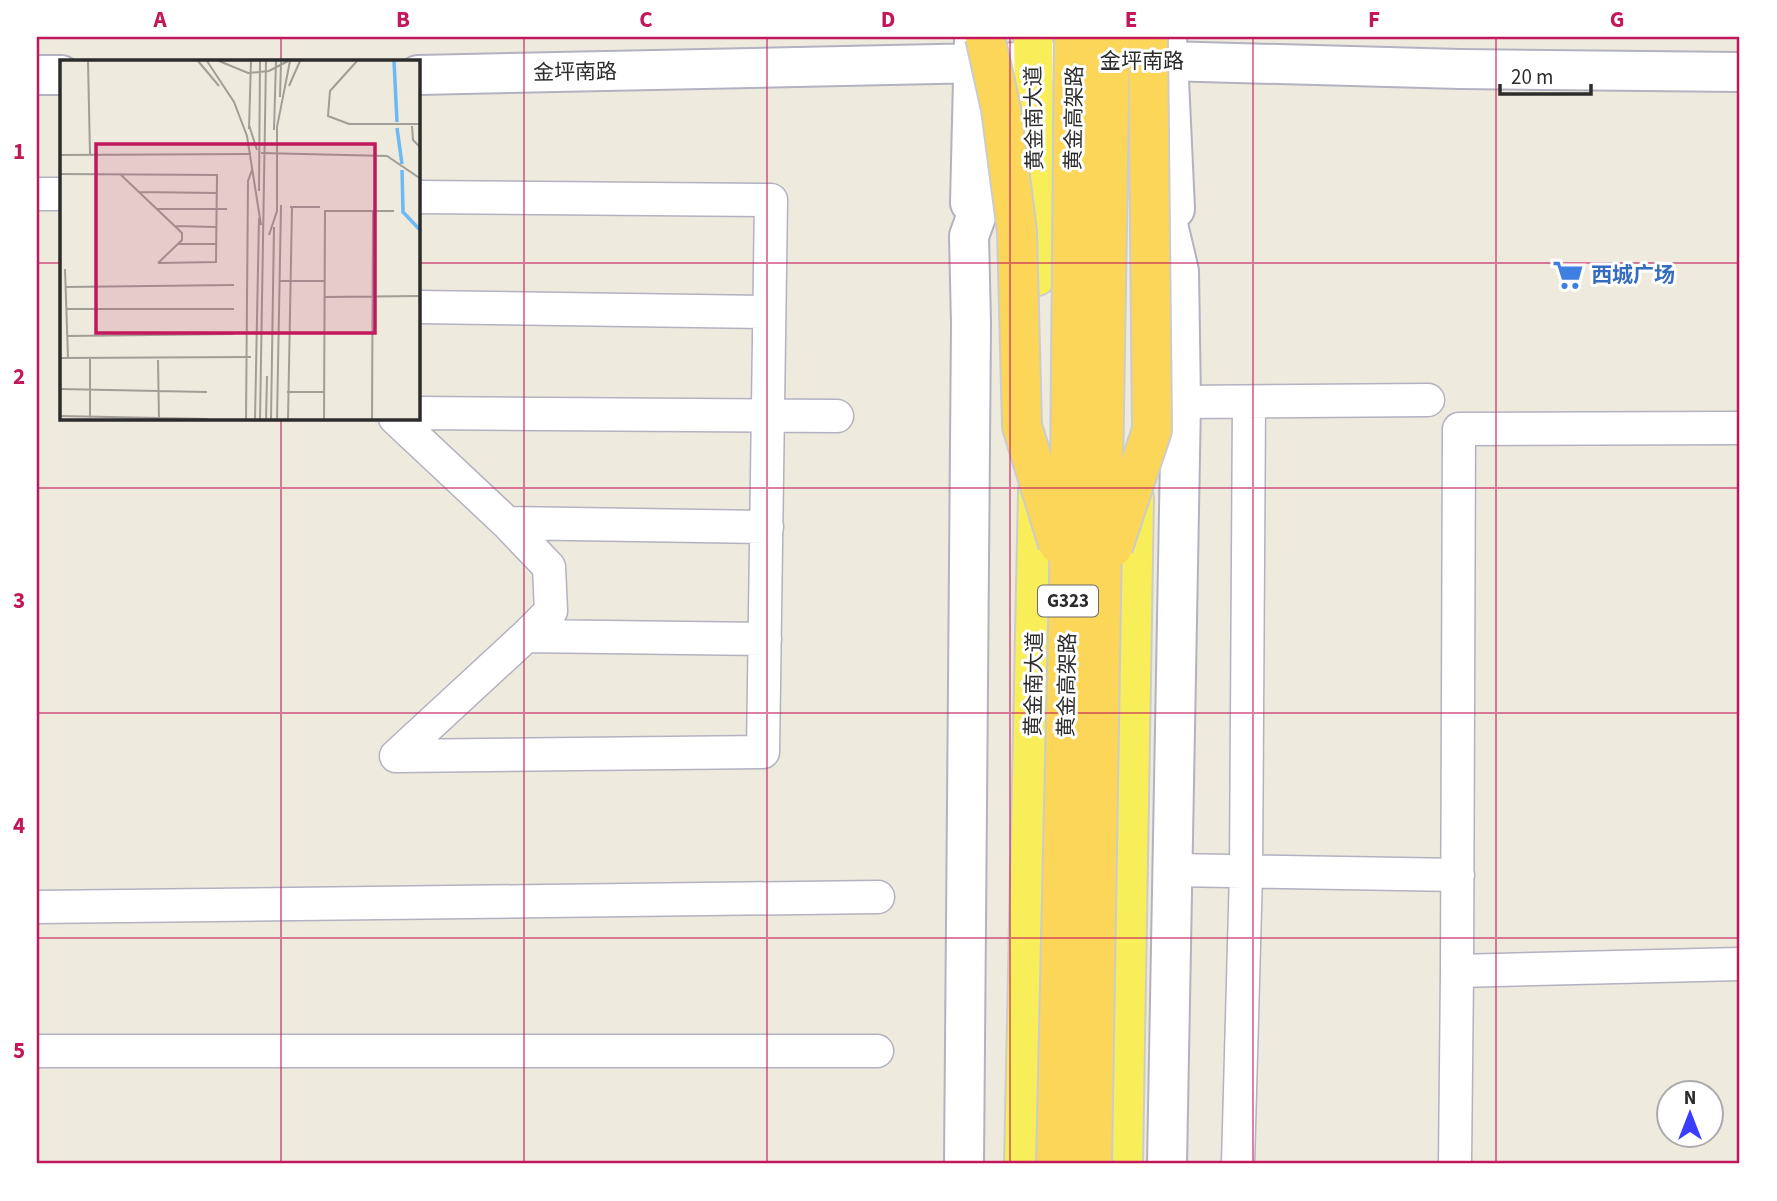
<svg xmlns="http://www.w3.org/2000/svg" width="1777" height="1201" font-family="'Source Sans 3','Noto Sans SC',sans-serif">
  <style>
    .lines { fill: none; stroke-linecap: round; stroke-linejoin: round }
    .minor-casing { stroke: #b2b2c0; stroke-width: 35 }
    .tertiary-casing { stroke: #b2b2c0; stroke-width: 42 }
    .primary-casing { stroke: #ccc; stroke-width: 42 }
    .minor { stroke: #fff; stroke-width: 32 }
    .tertiary { stroke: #fff; stroke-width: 38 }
    .primary { stroke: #f8ee59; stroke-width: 38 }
    .trunk-bridge-casing { stroke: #ccc; stroke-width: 42; stroke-linecap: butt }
    .trunk-bridge { stroke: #fcd658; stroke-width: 38 }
    .grid { fill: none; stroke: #c2185b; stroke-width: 2; stroke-opacity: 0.55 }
    .labels { text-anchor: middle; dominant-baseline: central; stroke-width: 6; stroke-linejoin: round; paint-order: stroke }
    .shield { fill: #fff; stroke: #6b6b6b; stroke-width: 2 }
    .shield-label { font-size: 19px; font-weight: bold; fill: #2c2c2c }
    .street-label { font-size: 21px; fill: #2c2c2c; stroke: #fff }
    .shop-label { font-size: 21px; font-weight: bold; fill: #366cbe; stroke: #fff; text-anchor: start }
    .inset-river { fill: none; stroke: #6cb9f5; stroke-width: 3.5 }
    .inset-road { fill: none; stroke: #a09e97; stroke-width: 2 }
    .view { fill: #c2185b; fill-opacity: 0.15; stroke: #c2185b; stroke-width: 3.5 }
    .inset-edge { fill: none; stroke: #2c2c2c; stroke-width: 3.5 }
    .neatline { fill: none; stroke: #c2185b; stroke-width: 2.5 }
    .grid-label { font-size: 23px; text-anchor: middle; font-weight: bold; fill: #c2185b }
  </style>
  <rect width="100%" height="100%" fill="#eeeade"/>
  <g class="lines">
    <g class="minor-casing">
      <path id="minor" d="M37 194H61
        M418 307 769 312
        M1157 404 1181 402 1428 400
        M418 413 837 416
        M395 418 507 523 549 567 551 611 526 636 396 756
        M507 523 767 527
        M526 636 765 639
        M396 756 763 752 771 200 418 197
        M1173 870 1458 875
        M37 907 878 897
        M1457 971 1740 964
        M37 1051H877
        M1238 1164 1246 872 1249 402
        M1455 1164 1457 971 1459 429 1740 428"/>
    </g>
    <g class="tertiary-casing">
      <path id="tertiary" d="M1167 37 1175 209
        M37 75H61
        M418 75 1129 60 1460 69 1740 72
        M1157 178 1179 271 1181 402 1167 1164
        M970 203 974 39
        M964 1164 971 324 969 236 1009 127"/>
    </g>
    <g class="primary-casing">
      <path id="primary" d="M1033 37 1037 276
        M1024 1164 1038 490
        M1123 1164 1134 498"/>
    </g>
    <use href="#minor" class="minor"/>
    <use href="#tertiary" class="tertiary"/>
    <use href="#primary" class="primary"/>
    <g class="trunk-bridge-casing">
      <path id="trunk-bridge" d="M985 37 1001 109 1017 231 1022 426 1058 544
        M1113 547 1152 430 1148 37
        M1056 1164 1069 581 1074 37
        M1092 1164 1110 37"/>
    </g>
    <use href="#trunk-bridge" class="trunk-bridge"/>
  </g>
  <path class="grid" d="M281 37V61M524 37V1164M767 37V1164M1010 37V1164M1253 37V1164M1496 37V1164M37 263H61M418 263H1740M281 418V1164M37 488H1740M37 713H1740M37 938H1740"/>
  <defs>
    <g id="supermarket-bare" transform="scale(2.415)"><path d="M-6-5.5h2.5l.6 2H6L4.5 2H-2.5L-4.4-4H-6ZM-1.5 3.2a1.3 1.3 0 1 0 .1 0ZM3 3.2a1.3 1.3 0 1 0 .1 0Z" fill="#3f7fe0" stroke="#fff" stroke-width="2.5" paint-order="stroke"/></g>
  </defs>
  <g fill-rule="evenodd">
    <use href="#supermarket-bare" x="1568" y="275"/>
  </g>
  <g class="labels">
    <rect class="shield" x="1038" y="585.5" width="60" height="31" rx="5"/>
    <g class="shield-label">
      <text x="1068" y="601">G323</text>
    </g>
    <g class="street-label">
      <text x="1142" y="61">金坪南路</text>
      <text transform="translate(575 72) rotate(-1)">金坪南路</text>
      <text transform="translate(1034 118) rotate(-91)">黄金南大道</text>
      <text transform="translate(1074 118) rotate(-89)">黄金高架路</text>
      <text transform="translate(1034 684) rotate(-89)">黄金南大道</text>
      <text transform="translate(1067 685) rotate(-89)">黄金高架路</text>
    </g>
    <g class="shop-label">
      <text x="1591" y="275">西城广场</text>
    </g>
  </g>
  <g transform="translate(60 60)">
    <rect width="360" height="360" fill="#eeeade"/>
    <path class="inset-river" d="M334 1 337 62M337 68 342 104M342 110 343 152 361 171"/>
    <path class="inset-road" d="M28 1 30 95M138 1 159 26M147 1 174 42 187 76 201 165M159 1 188 13 209 11 228 1M297 1 270 31 268 56 289 64H361M229 26 240 1M220 37 221 2M189 65 197 90M352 66 353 80 361 88M189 69 191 1M214 70 216 1M201 93 327 96 361 119M0 95 191 94M0 114 157 115 156 202 98 203M60 114 122 173V180L98 203M199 131 200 1M79 132 157 133M230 147H260M97 149H167M115 166 156 167M209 175 217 151V67L230 1M118 184H156M5 209 8 298M220 221H265M6 227 174 225M265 237 361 236M6 249H174M7 276 174 274M0 298 191 297M98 300 99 360M0 329 147 332M227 332H264M0 356 148 359M30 358V298M186 360 188 121 192 110M195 360 199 158M200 360 206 1M206 360 207 316M211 360 214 167M217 360 221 145M228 360 232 147M264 360 265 151H334M312 360 313 151"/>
    <path class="view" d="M36 84H315V273H36Z"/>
    <rect width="360" height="360" class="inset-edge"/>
  </g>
  <rect width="1777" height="1201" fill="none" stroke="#ffffff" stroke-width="77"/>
  <g transform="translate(1690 1114)"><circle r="33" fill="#ffffff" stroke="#ababab" stroke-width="2"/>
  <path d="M0-5L12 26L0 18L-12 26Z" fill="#3a3cff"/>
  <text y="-10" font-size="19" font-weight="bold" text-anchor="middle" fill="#2c2c2c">N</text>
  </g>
  <path d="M1500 84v10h91v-10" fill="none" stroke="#2c2c2c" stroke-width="3.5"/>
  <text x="1511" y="84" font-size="21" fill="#2c2c2c" stroke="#ffffff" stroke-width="5" paint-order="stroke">20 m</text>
  <rect x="38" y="38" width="1700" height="1124" class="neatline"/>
  <g class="grid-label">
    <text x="160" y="27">A</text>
    <text x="403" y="27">B</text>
    <text x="646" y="27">C</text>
    <text x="888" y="27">D</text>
    <text x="1131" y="27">E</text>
    <text x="1374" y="27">F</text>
    <text x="1617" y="27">G</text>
    <text x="19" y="159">1</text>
    <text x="19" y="384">2</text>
    <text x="19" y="608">3</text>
    <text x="19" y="833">4</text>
    <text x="19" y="1058">5</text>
  </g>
</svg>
